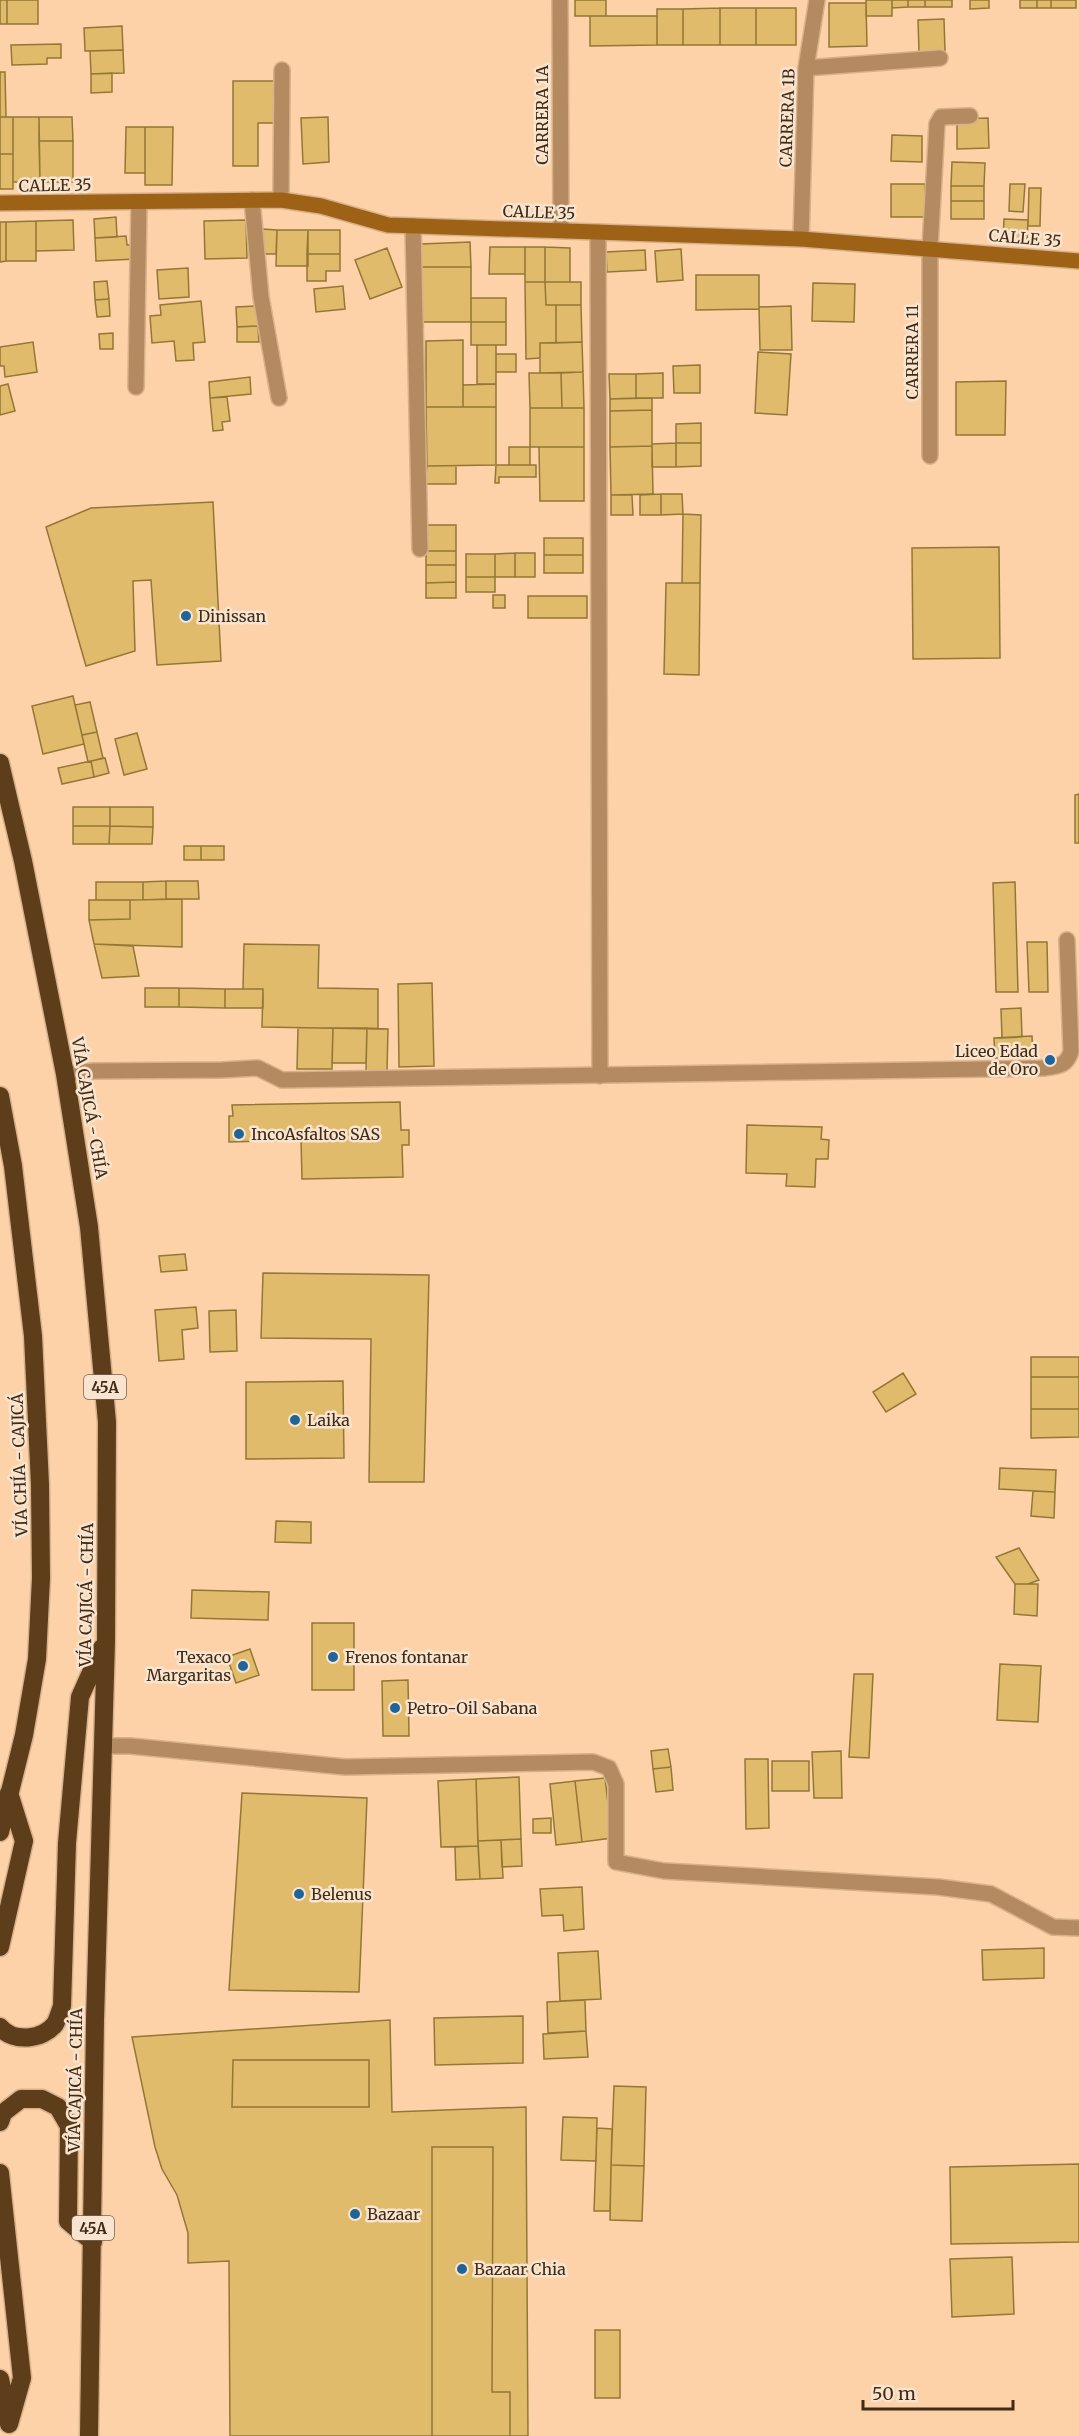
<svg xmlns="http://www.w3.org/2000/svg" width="1079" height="2436" font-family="Merriweather,serif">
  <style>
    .building { fill: #dfbb6b; stroke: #947736; stroke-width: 1.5 }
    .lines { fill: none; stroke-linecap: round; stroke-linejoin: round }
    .street-casing { stroke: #d7b18b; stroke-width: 18 }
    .secondary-casing { stroke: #d7b18b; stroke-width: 18 }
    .highway-casing { stroke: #d7b18b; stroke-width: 21 }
    .street { stroke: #b48b61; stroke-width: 15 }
    .secondary { stroke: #9e6217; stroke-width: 15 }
    .highway { stroke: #5d3d1a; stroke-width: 18 }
    .poi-dot { fill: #1f6599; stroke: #f9e4cf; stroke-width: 2 }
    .labels { text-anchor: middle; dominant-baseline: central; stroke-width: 5; stroke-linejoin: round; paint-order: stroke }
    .shield { fill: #f9e4cf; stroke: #78624e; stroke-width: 1.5 }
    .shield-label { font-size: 15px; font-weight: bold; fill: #402b16 }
    .street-label { font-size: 16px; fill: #402b16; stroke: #f9e4cf }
    .poi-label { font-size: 16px; fill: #402b16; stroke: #f9e4cf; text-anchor: start }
  </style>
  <rect width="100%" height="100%" fill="#fdd2a8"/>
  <path class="building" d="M0 0H7V24H0Z
    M7 0H38V24H7Z
    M575 0H606V16H575Z
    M866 0H892V16H866Z
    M892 0H908V7L892 8Z
    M908 0H925V7H908Z
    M925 0H952V7H925Z
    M970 0H989V8L970 9Z
    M1020 0H1037V8H1020Z
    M1037 0H1051V8H1037Z
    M1051 0H1076V8H1051Z
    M829 3H866L867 46 829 47Z
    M720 8V45H683V9Z
    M720 8H756V45H720Z
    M756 8H796V45H756Z
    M657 9H683V45H657Z
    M590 16H657V45L590 46Z
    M944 19 945 51 919 52 918 20Z
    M122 26 123 50 85 51 84 28Z
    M61 44V58H47V64L12 65 11 45Z
    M123 50 124 73 91 74 90 51Z
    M0 72H5L6 117H0Z
    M112 73V92L91 93V74Z
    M233 81H277L276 123H258V166H233Z
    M0 117H13V154H0Z
    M13 117H39L40 182H13Z
    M39 117H72L73 141H39Z
    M328 117 329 162 303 164 301 118Z
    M988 118 989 148 957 149V119Z
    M126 127H145V173H125Z
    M145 127H173L172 185H145Z
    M892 135 922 136V162L891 161Z
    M39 141H73V182H40Z
    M0 154H13V189H0Z
    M952 162 985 163 984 186H951Z
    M891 184H925V217H891Z
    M1010 184H1025L1023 212 1009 211Z
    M951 186H984V201H951Z
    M1029 188H1041L1040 226H1028Z
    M951 201H984V219H951Z
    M116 217 117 237 95 238 94 219Z
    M1004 219 1028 220 1027 241 1003 240Z
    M73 220 74 250 36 251V221Z
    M246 220 247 258 205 259 204 221Z
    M36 221V261H6V222Z
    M0 222H6V261L0 262Z
    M262 229 277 230 276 254H262Z
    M277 230H308V266H276Z
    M308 230H340V254H307Z
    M126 236 127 245H134L135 259 96 261 95 238Z
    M470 242 471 267H421V244Z
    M490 247H525V274H489Z
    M525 247H545V282H525Z
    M545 247 570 248V282H545Z
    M387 248 402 287 370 299 355 260Z
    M681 249 683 280 657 282 655 251Z
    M645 250 646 270 607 272 606 252Z
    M307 254H340V271H326V281H307Z
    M421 267H471V322H421Z
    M188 268 189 297 159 299 157 270Z
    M696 275H759V309L696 310Z
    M107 281 109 299 95 300 94 282Z
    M525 282H545L546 305H556V343H540V358L526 359Z
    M545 282H581V305H546Z
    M813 283 855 284 854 322 812 321Z
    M343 286 345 309 316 312 314 289Z
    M471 298H506V322H471Z
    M109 299 110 316 97 317 95 300Z
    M201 301 205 342 193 343 194 360 176 361 174 341 152 343 150 316 161 315 160 305Z
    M556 305H581L582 342 556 343Z
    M258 306V326L237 327 236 307Z
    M791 306 792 350H760L759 307Z
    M471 322H506V345H471Z
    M258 326 259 342H237V327Z
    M113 333V349H100L99 334Z
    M463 340V407H426V341Z
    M33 342 37 372 5 377 4 366H0V347Z
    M582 342 583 372 540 373V343Z
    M477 345H496V384H477Z
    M758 352 791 354 787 415 755 413Z
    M496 354H516V372H496Z
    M700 365V393H674L673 366Z
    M583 372 584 408H562L561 373Z
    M529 373H561L562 408H530Z
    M663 373V398H636V374Z
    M609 374H636V398L610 399Z
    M250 377 251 394 210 398 209 382Z
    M1006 381 1005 435H956V382Z
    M8 384 15 411 0 415V386Z
    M496 384V407H463V385Z
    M227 397 230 421 222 422 223 430 213 431 210 398Z
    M652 398V410L610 411V399Z
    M426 407H496V465L427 466Z
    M530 408H584V447H530Z
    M652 410V446L610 447V411Z
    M701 423V443H676V424Z
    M676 443V467H652V444Z
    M676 443H701V466L676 467Z
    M652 446 653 494 611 495 610 447Z
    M509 447H530V465H509Z
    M539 447H584V501H540Z
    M496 465H536V477H499V483H495Z
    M427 466H456V484H425Z
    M661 494V515H640V495Z
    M661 494H682L683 514 661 515Z
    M611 495H632L633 515H611Z
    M213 502 221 661 157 665 151 580 133 581 135 651 86 666 46 527 91 508Z
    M683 514 701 515 700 583H682Z
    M426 525H456V551H426Z
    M544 538H583V555H544Z
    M999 547 1000 658 913 659 912 548Z
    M426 551H456V565H426Z
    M515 553V577H495V554Z
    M515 553H535V577H515Z
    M466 554H495V577H466Z
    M544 555H583V573H544Z
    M426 565H456V582L426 583Z
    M466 577H495V592H466Z
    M456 582V598H426V583Z
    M666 583H700L699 675 664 674Z
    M493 595H505V608H493Z
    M528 596H587V618H528Z
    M73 696 84 744 43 754 32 706Z
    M90 702 97 732 82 735 75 705Z
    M97 732 103 758 88 762 82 735Z
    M137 733 147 769 124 775 115 739Z
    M105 758 109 773 94 777 91 761Z
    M91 761 94 777 62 784 58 768Z
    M1079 794V843H1075V795Z
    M73 807H110V826H73Z
    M110 807H153V827L110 826Z
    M73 826H110L109 844H73Z
    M110 826 153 827 152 844H109Z
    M184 846H201V860H184Z
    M201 846H224V860H201Z
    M166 881V899L143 900V882Z
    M166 881H198L199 899H166Z
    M96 882H143V900H96Z
    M1015 882 1018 992H996L993 883Z
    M182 899V947L94 944 89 920 130 919V900Z
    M89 900H130V919L89 920Z
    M1027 942H1047L1048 992H1029Z
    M94 944 133 946 139 976 102 978Z
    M244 944 319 945 318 988 378 989V1029L262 1027 263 989H243Z
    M432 983 434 1066 399 1067 398 984Z
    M145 988H179V1007H145Z
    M179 988 225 989V1008L179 1007Z
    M225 989H263V1008H225Z
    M1021 1008 1022 1037 1002 1038 1001 1009Z
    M298 1028H333L332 1069H297Z
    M333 1028H367L366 1063H332Z
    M367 1028 388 1029 387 1071H366Z
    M1032 1036 1033 1057 995 1058 994 1038Z
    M400 1102 401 1130H409V1145H402L403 1177 302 1179 301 1140 229 1142V1116H233L232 1105Z
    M747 1125 822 1127 821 1139 829 1140 828 1159H816L815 1187 786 1186 787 1174 746 1173Z
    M185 1254 187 1270 161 1272 159 1256Z
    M263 1273 429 1275 424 1482H369L371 1339 261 1338Z
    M196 1307 198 1328 182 1330 184 1359 159 1361 155 1310Z
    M236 1310 237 1351 210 1352 209 1311Z
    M1031 1357H1079V1377H1031Z
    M903 1373 916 1394 886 1412 873 1392Z
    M1031 1377H1079V1409H1031Z
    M343 1381 344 1458 246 1459V1382Z
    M1031 1409H1079V1437L1031 1438Z
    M1000 1468 1056 1470 1055 1492 999 1489Z
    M1033 1491 1055 1492 1054 1518 1031 1516Z
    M276 1521 311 1522V1543L275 1542Z
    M1019 1548 1039 1580 1028 1584H1015L996 1557Z
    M1015 1584H1038L1037 1616 1014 1614Z
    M192 1590 269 1592 268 1620 191 1618Z
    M312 1623H354V1690H312Z
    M250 1649 259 1675 236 1683 227 1657Z
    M1000 1664 1041 1666 1038 1722 997 1720Z
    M854 1674H873L869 1758 849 1757Z
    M408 1680 409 1736H383L382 1681Z
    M668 1749 671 1767 653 1769 651 1751Z
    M841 1751 842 1798H814L812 1752Z
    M745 1759H768L769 1828 746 1829Z
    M772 1761H809V1791H772Z
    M671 1767 673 1790 656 1792 653 1769Z
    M519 1777 521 1839 478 1841 476 1779Z
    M605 1778 612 1838 582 1842 575 1781Z
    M476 1779 478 1846 441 1847 438 1781Z
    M575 1781 582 1842 556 1845 550 1784Z
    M242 1793 367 1798 359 1992 229 1990Z
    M551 1818V1833H533V1819Z
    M521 1839 522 1866 502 1867 501 1840Z
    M501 1840 503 1878 480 1879 478 1841Z
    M478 1846 480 1879 456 1880 455 1847Z
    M582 1887 584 1929 564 1931 563 1915 542 1916 540 1889Z
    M1044 1948V1978L983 1980 982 1950Z
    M598 1951 601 1999 560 2001 558 1953Z
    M585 2000 586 2031 548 2033 547 2002Z
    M523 2016V2063L435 2065 434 2018Z
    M390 2020 392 2112 526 2107 528 2436H230L229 2261 188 2263V2233L177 2195 162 2169 155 2147 132 2037Z
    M586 2031 588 2057 544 2059 543 2034Z
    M233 2060H369V2107H232Z
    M614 2086 646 2087 644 2166 611 2165Z
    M563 2117 597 2118 596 2161 561 2160Z
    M597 2128 612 2129 610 2211H594Z
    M432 2147H493L492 2392H510V2436H432Z
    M1079 2164V2242L951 2244 950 2167Z
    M611 2165 644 2166 642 2221 610 2220Z
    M1012 2257 1014 2314 952 2317 950 2259Z
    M595 2330H620V2398H595Z"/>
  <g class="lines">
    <g class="street-casing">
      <path id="street" d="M560 0 561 230
        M806 68 940 58
        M252 200 261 297 279 398
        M281 200 282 70
        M413 226 420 549
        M598 232 600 1076
        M801 239 806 68 817 0
        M136 387 139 202
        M930 456V248L937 124 941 117 970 116
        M65 1074 94 1071 222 1070 258 1068 282 1080 1044 1068C1058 1066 1067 1066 1071 1051L1067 940
        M103 1746H130L345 1767 593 1762 609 1768 616 1784V1862L664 1871 938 1887 991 1894 1053 1927 1079 1928"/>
    </g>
    <g class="secondary-casing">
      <path id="secondary" d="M0 203 281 200 321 206 388 225 801 239 1079 261"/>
    </g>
    <g class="highway-casing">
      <path id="highway" d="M0 763 23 861 65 1074 89 1227 107 1422 106 1641 95 2020 89 2436
        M0 1096 13 1166 33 1336 40 1485 41 1578 37 1659 24 1735 0 1832
        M0 1947 24 1841 9 1793
        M0 2027C13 2043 43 2040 55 2024 58 2019 60 2011 62 2006L67 1843 80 1697 102 1648
        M0 2122 3 2113 21 2099H42L58 2107 69 2126 68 2221 93 2242
        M0 2173 22 2378 9 2424
        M0 2379 9 2421"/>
    </g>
    <use href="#street" class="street"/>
    <use href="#secondary" class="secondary"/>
    <use href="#highway" class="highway"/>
  </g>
  <g class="poi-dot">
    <circle cx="186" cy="616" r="6"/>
    <circle cx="1050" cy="1060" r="6"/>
    <circle cx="239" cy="1134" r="6"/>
    <circle cx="295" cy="1420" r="6"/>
    <circle cx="333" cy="1657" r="6"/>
    <circle cx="243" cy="1666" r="6"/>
    <circle cx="395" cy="1708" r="6"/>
    <circle cx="299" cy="1894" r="6"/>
    <circle cx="355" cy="2214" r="6"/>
    <circle cx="462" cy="2269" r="6"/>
  </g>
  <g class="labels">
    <g class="shield">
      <rect x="84" y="1375" width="42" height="24" rx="4.5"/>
      <rect x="72" y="2216" width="42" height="24" rx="4.5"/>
    </g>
    <g class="shield-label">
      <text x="105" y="1387">45A</text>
      <text x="93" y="2228">45A</text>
    </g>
    <g class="street-label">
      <text transform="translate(542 115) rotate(-90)">CARRERA 1A</text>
      <text transform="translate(787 118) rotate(-88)">CARRERA 1B</text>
      <text transform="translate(55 185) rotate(-1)">CALLE 35</text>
      <text transform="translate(539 212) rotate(2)">CALLE 35</text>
      <text transform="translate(1025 238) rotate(5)">CALLE 35</text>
      <text transform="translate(912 352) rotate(-90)">CARRERA 11</text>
      <text transform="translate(90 1108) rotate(80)">VÍA CAJICÁ - CHÍA</text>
      <text transform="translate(19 1465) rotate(-92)">VÍA CHÍA - CAJICÁ</text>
      <text transform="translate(86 1595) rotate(-89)">VÍA CAJICÁ - CHÍA</text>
      <text transform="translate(75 2080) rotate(-89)">VÍA CAJICÁ - CHÍA</text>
    </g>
    <g class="poi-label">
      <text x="198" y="616">Dinissan</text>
      <text x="1038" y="1051" text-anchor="end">Liceo Edad<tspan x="1038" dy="18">de Oro</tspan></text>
      <text x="251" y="1134">IncoAsfaltos SAS</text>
      <text x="307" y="1420">Laika</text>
      <text x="231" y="1657" text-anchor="end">Texaco<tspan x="231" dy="18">Margaritas</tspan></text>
      <text x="345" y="1657">Frenos fontanar</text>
      <text x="407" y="1708">Petro-Oil Sabana</text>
      <text x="311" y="1894">Belenus</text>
      <text x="367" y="2214">Bazaar</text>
      <text x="474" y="2269">Bazaar Chia</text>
    </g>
  </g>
  <path d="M863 2400v9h150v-9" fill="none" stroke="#402b16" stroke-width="3"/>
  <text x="872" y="2400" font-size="18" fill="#402b16" stroke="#f9e4cf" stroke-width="4.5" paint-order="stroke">50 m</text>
</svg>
